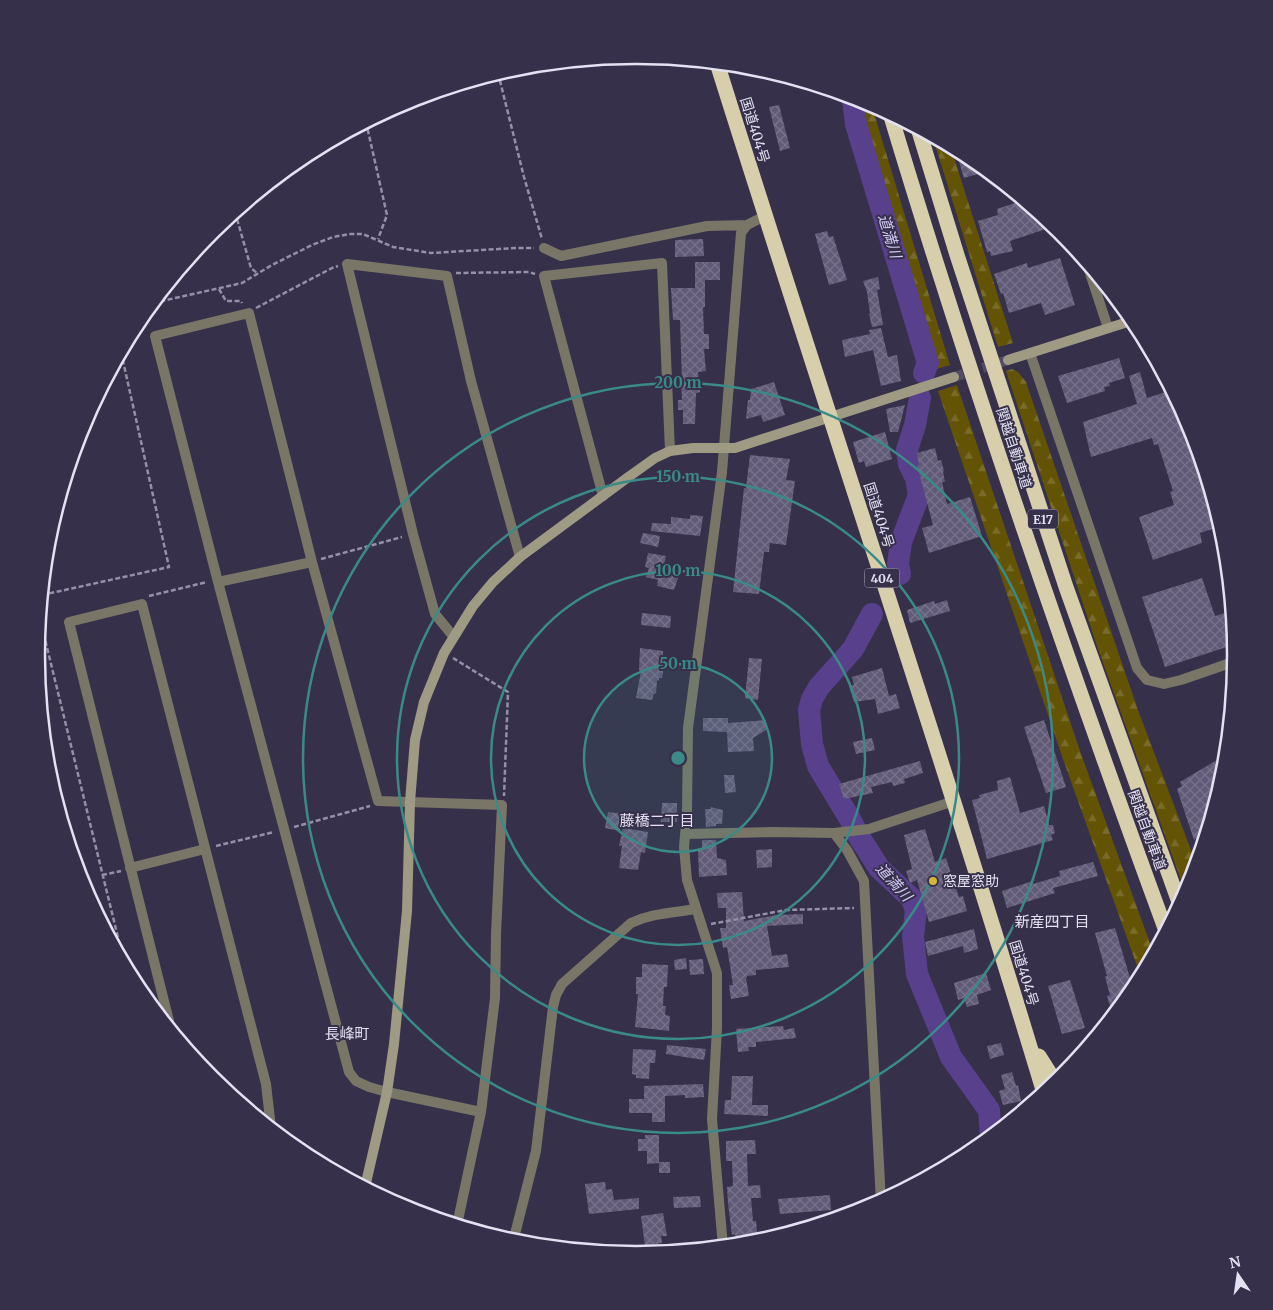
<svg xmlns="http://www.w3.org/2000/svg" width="1273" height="1310" font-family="Merriweather,'Noto Sans JP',serif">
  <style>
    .forest { fill: url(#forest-firs) }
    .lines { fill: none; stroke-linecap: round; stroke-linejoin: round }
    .river { stroke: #58408d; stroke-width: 22 }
    .building { fill: url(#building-cross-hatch) }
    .secondary-tunnel { stroke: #514b64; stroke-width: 10; stroke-dasharray: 10 5; stroke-linecap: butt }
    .path { stroke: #9590a6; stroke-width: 2.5; stroke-dasharray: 5 2.5; stroke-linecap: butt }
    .street { stroke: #797668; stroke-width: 10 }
    .secondary { stroke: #9f9a84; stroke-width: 10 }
    .highway { stroke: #d7ceac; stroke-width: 15 }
    .ring { fill: none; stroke: #3a8b88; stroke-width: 2.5 }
    .poi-dot { fill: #d4b635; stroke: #37304b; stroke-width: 2 }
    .labels { text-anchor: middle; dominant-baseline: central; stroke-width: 4; stroke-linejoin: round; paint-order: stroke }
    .shield { fill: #37304b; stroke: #b0acc0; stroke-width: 1 }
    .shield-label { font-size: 12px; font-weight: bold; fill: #e4e1f2 }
    .street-label { font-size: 14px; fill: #e4e1f2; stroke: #37304b }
    .poi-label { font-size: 14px; fill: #e4e1f2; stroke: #37304b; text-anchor: start }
    .water-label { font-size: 15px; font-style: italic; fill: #d5cbf7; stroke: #37304b }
    .neighbourhood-label { font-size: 15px; fill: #e4e1f2; stroke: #37304b }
    .rim { fill: none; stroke: #e4e1f2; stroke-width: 2.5 }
    .centre { fill: #3a8b88; stroke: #37304b; stroke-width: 2.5 }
    .ring-label { font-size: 15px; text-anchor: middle; font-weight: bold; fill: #3a8b88; stroke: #37304b; stroke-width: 4; stroke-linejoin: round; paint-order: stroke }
  </style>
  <defs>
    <pattern id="forest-firs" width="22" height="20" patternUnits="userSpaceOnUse" patternTransform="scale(1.25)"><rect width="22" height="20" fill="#635304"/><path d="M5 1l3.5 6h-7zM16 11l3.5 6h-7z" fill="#796b29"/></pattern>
    <pattern id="building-cross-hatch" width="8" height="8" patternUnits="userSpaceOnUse" patternTransform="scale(1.25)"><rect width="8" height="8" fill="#615b78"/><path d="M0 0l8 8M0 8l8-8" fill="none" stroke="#78728c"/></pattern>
  </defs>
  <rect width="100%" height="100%" fill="#37304b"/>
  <path class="forest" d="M857 98 871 103 950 365 933 370 858 123Z
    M932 135 950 145 1013 343 998 347Z
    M1012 369 1018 372 1026 382 1138 710 1197 866 1191 885 1186 894 1097 646 1006 371Z
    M957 385 1080 751 1154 954 1141 977 1063 759 938 391Z"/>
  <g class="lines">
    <path class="river" d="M855 97 853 100 856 124 928 363 924 373
      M900 574 898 564 901 542 919 495 916 478 909 464 907 450 915 425 920 398
      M872 614 853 649 819 687 812 699 809 710 812 744 818 766 850 819 858 835 879 868 912 899 916 910 913 936 917 974 951 1057 989 1110 991 1137"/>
  </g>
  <path class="building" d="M779 105 790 148 780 151 769 107Z
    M955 148 970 156 988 171 964 178Z
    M1024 200 1046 218 1049 228 1010 241 1013 251 991 256 990 251 987 252 978 221 998 215 997 209Z
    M827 231 829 237 833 236 847 280 829 285 815 234Z
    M703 239 704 256 675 257V240Z
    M1060 258 1075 305 1045 315 1041 303 1009 313 1003 293 1001 294 994 274 1027 263 1028 268Z
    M695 262H720V280H705V307H703L704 334H709V349H704L706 371 698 372 700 392 696 393 695 424H683V410H678V400H682L681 381H682L680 320H673L671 288H695Z
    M878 277 880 289 877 290 883 325 872 327 869 314 870 313 867 292 863 281Z
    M881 328 888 357 897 355 901 381 881 386 873 350 845 357 842 340 870 334 869 330Z
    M1119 358 1125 378 1109 383 1110 386 1104 387 1105 391 1067 403 1058 376Z
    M1140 372 1147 398 1172 390 1191 426 1222 526 1200 533 1202 543 1153 560 1139 517 1174 505 1170 492 1173 491 1158 444 1154 445 1152 438 1091 457 1083 422 1137 404 1129 376Z
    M774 382 785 415 763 422 761 415 746 419 748 400H750L751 389Z
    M905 405 898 432H890L886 409Z
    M885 432 892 459 866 467 864 461 859 463 853 442Z
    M935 448 938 461 941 460 944 471 943 472 945 482H942L947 504 970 497 982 536 929 553 922 528 933 525 917 465H919L917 453Z
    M750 455 790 459 786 480 795 481 786 545 770 543 769 552H764L759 594 733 592 744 488H746Z
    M690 515 703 516 700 536 651 531 652 523 671 524V517L690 519Z
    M643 533 660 536 658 547 640 543Z
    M648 553 666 556 664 566 675 569 674 571 680 572 674 590 657 586 658 580 646 577 649 568 645 567Z
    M1202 578 1215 616 1232 611 1236 644 1165 667 1142 597Z
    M947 600 950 611 910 623 907 610 934 601 935 604Z
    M642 613 671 616 670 628 641 625Z
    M640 648 663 651V657L665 658 662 678H659V681L657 680 656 694 654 693 652 700 636 698 641 671 639 670Z
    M749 658 762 659 758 700 745 698Z
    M882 668 889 696 896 694 900 708 878 714 875 699 854 702 849 686 854 685 852 677Z
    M703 718H728V723L766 720V730L753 738 754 751 728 752 727 732 703 731Z
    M1044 720 1066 787 1046 793 1024 727Z
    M872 738 875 750 856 754 853 742Z
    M1227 754 1225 772 1207 832 1194 840 1177 789 1182 786 1180 782Z
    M920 761 923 773 904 779 905 783 893 786 892 782 871 787 873 793 844 799 839 784Z
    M724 775H734L736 792 725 793Z
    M1010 777 1020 813 1044 806 1049 825H1053L1055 833 1051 835 1053 840 987 859 972 800 980 798 979 795 998 790 997 781Z
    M662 803H677V822H661Z
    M710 807 723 810 722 824H716V826L706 827 705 809H711Z
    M608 812 623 814 620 831 605 828Z
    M623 828 648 832 645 853 641 852 638 870 619 868 622 846H619Z
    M925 829 935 862 946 858 954 883 959 897 963 896 967 911 929 922 917 880 910 883 906 871 912 869 904 835Z
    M702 840H716L717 858 726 860 727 875 699 877 698 849H702Z
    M772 849V867L757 868 756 850Z
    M1093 862 1098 876 1053 888 1055 893 1007 908 1002 891 1033 881V884L1060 876 1059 871Z
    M742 892 744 921 777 915 803 914V924L767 926 772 956 787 954 789 967 756 970V975L747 976 746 978 749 996 731 999 729 985H733L727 947 723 948 720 928H726V908H718L717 893Z
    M1115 928 1134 991 1115 1014 1112 1005 1110 1006 1107 996 1110 995 1105 977 1107 976 1095 933Z
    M974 929 978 949 964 953 963 946 928 956 925 942Z
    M686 958 687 969 675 970 674 960Z
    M703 959 704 974 690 975 689 960Z
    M642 964 668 965 667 987H664L663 1006H666L665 1015 670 1016 669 1031 635 1027 638 994H636V977H642Z
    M986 973 991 990 977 995 979 1004 967 1007 964 998 958 1000 954 983Z
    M1070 980 1085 1028 1062 1034 1048 986Z
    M783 1026 784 1030 794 1028 796 1038 756 1042V1047H748L749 1051 738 1052 736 1029Z
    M1001 1043 1004 1055 990 1059 987 1046Z
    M667 1045 706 1049 704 1060 666 1054Z
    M633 1049 656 1050 655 1063H650L649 1079 636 1078V1075L632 1074Z
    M1012 1072 1016 1086 1018 1085 1021 1101 1003 1105 999 1091 1005 1089 1001 1075Z
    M732 1076H753L752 1105H768V1116L724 1114 725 1100H731Z
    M703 1084 704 1097 685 1098V1095L665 1096V1122H652V1113H629V1099H644V1086Z
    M645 1135H659V1162H670V1173H659V1163L647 1164V1151H638V1139H645Z
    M755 1140 756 1154H747L748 1186 760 1185 761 1198H751L753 1221H756L758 1242 737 1245 735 1234 732 1235 728 1203 727 1187 733 1186 732 1161H726V1141Z
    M605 1182 606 1190 612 1189 614 1200 639 1198V1209L589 1214 585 1184Z
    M830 1195 831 1210 780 1214 778 1199Z
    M700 1196 701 1207 674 1208 673 1197Z
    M663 1213 667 1236H661L662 1243 645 1246 641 1216Z"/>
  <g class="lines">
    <path class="secondary-tunnel" d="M954 377 1008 360"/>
    <path class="path" d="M498 73 524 177 542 239
      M366 122 387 215 378 239
      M235 212 251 268 258 274
      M456 273 529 272 535 274
      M219 289 226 301H241L242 303
      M153 303 242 283 272 265 312 245 333 237 350 234H363L393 247 431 253 515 248H534
      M256 308 332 268 338 266
      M321 559 402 537
      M42 595 169 567 121 352
      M149 596 207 582
      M40 619 125 966
      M453 658 508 692 504 796
      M294 827 370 806
      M216 846 274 832
      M102 875 121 871
      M711 924 786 910 854 908"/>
    <path class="street" d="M544 248 561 256 707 226 747 225
      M1086 261 1108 328
      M1030 353 1137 668 1147 680 1164 684 1181 680 1236 661
      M603 496 544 276 662 263 670 451
      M218 582 312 562
      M453 636 435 614 413 534 347 264 447 276 471 381 520 557
      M834 833 847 850 864 881 881 1202
      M685 834 773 832 834 833 869 829 954 801
      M130 868 205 849
      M171 1029 69 622 142 604 266 1084 271 1128
      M457 1225 481 1112 495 998 496 934 502 805 378 801 312 562 249 313 155 336 218 582 349 1072 356 1081 369 1087 387 1092 481 1112
      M513 1242 536 1151 553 1007 556 995 562 984 631 923C652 913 673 913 695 909
      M723 1247 712 1119 717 1028V973L687 880 684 847 687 812 688 728 722 472 741 233 747 225 765 216"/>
    <path class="secondary" d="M1008 360 1134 320
      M365 1187 387 1092 394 1044 407 911 410 802 415 740 424 702 444 653 473 606 493 582 520 557 627 478 655 458 670 451 693 448H735L954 377"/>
    <path class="highway" d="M717 63C825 407 940 748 1044 1093
      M890 113C973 389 1067 661 1166 931
      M918 128 957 255 1066 587 1180 905
      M1039 1056 1056 1083"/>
  </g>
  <circle cx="678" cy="758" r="94" fill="#3a8b88" fill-opacity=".12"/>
  <g class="ring">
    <circle cx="678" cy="758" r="94"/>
    <circle cx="678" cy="758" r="187"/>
    <circle cx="678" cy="758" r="281"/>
    <circle cx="678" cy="758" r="375"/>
  </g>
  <circle class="poi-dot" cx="933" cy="881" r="5"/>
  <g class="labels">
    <g class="shield">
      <rect x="1028" y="509.5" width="30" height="19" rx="4"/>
      <rect x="864.5" y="568.5" width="35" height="19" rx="4"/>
    </g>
    <g class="shield-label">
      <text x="1043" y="519">E17</text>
      <text x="882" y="578">404</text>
    </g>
    <g class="street-label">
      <text transform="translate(755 130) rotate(73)">国道404号</text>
      <text transform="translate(1014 448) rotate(72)">関越自動車道</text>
      <text transform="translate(879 515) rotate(72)">国道404号</text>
      <text transform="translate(1147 830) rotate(70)">関越自動車道</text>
      <text transform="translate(1024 973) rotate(73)">国道404号</text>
    </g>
    <g class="poi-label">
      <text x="943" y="881">窓屋窓助</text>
    </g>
    <g class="water-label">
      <text transform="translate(890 236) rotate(73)">道満川</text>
      <text transform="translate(894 882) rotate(48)">道満川</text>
    </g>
    <g class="neighbourhood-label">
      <text x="657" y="820">藤橋二丁目</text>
      <text x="1052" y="921">新産四丁目</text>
      <text x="347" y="1033">長峰町</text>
    </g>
  </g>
  <path d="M0 0H1273V1310H0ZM45 655a591 591 0 1 1 1182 0a591 591 0 1 1-1182 0Z" fill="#37304b" fill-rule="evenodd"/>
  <path class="rim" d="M45 655a591 591 0 1 1 1182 0a591 591 0 1 1-1182 0Z"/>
  <circle cx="678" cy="758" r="8" class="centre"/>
  <g class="ring-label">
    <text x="678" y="388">200 m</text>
    <text x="678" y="482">150 m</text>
    <text x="678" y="576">100 m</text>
    <text x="678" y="669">50 m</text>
  </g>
  <g transform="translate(1238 1275) rotate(347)" stroke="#37304b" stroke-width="4" paint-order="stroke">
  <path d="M0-4L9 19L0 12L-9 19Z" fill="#e4e1f2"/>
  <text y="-8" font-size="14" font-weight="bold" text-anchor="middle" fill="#e4e1f2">N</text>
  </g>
</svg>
